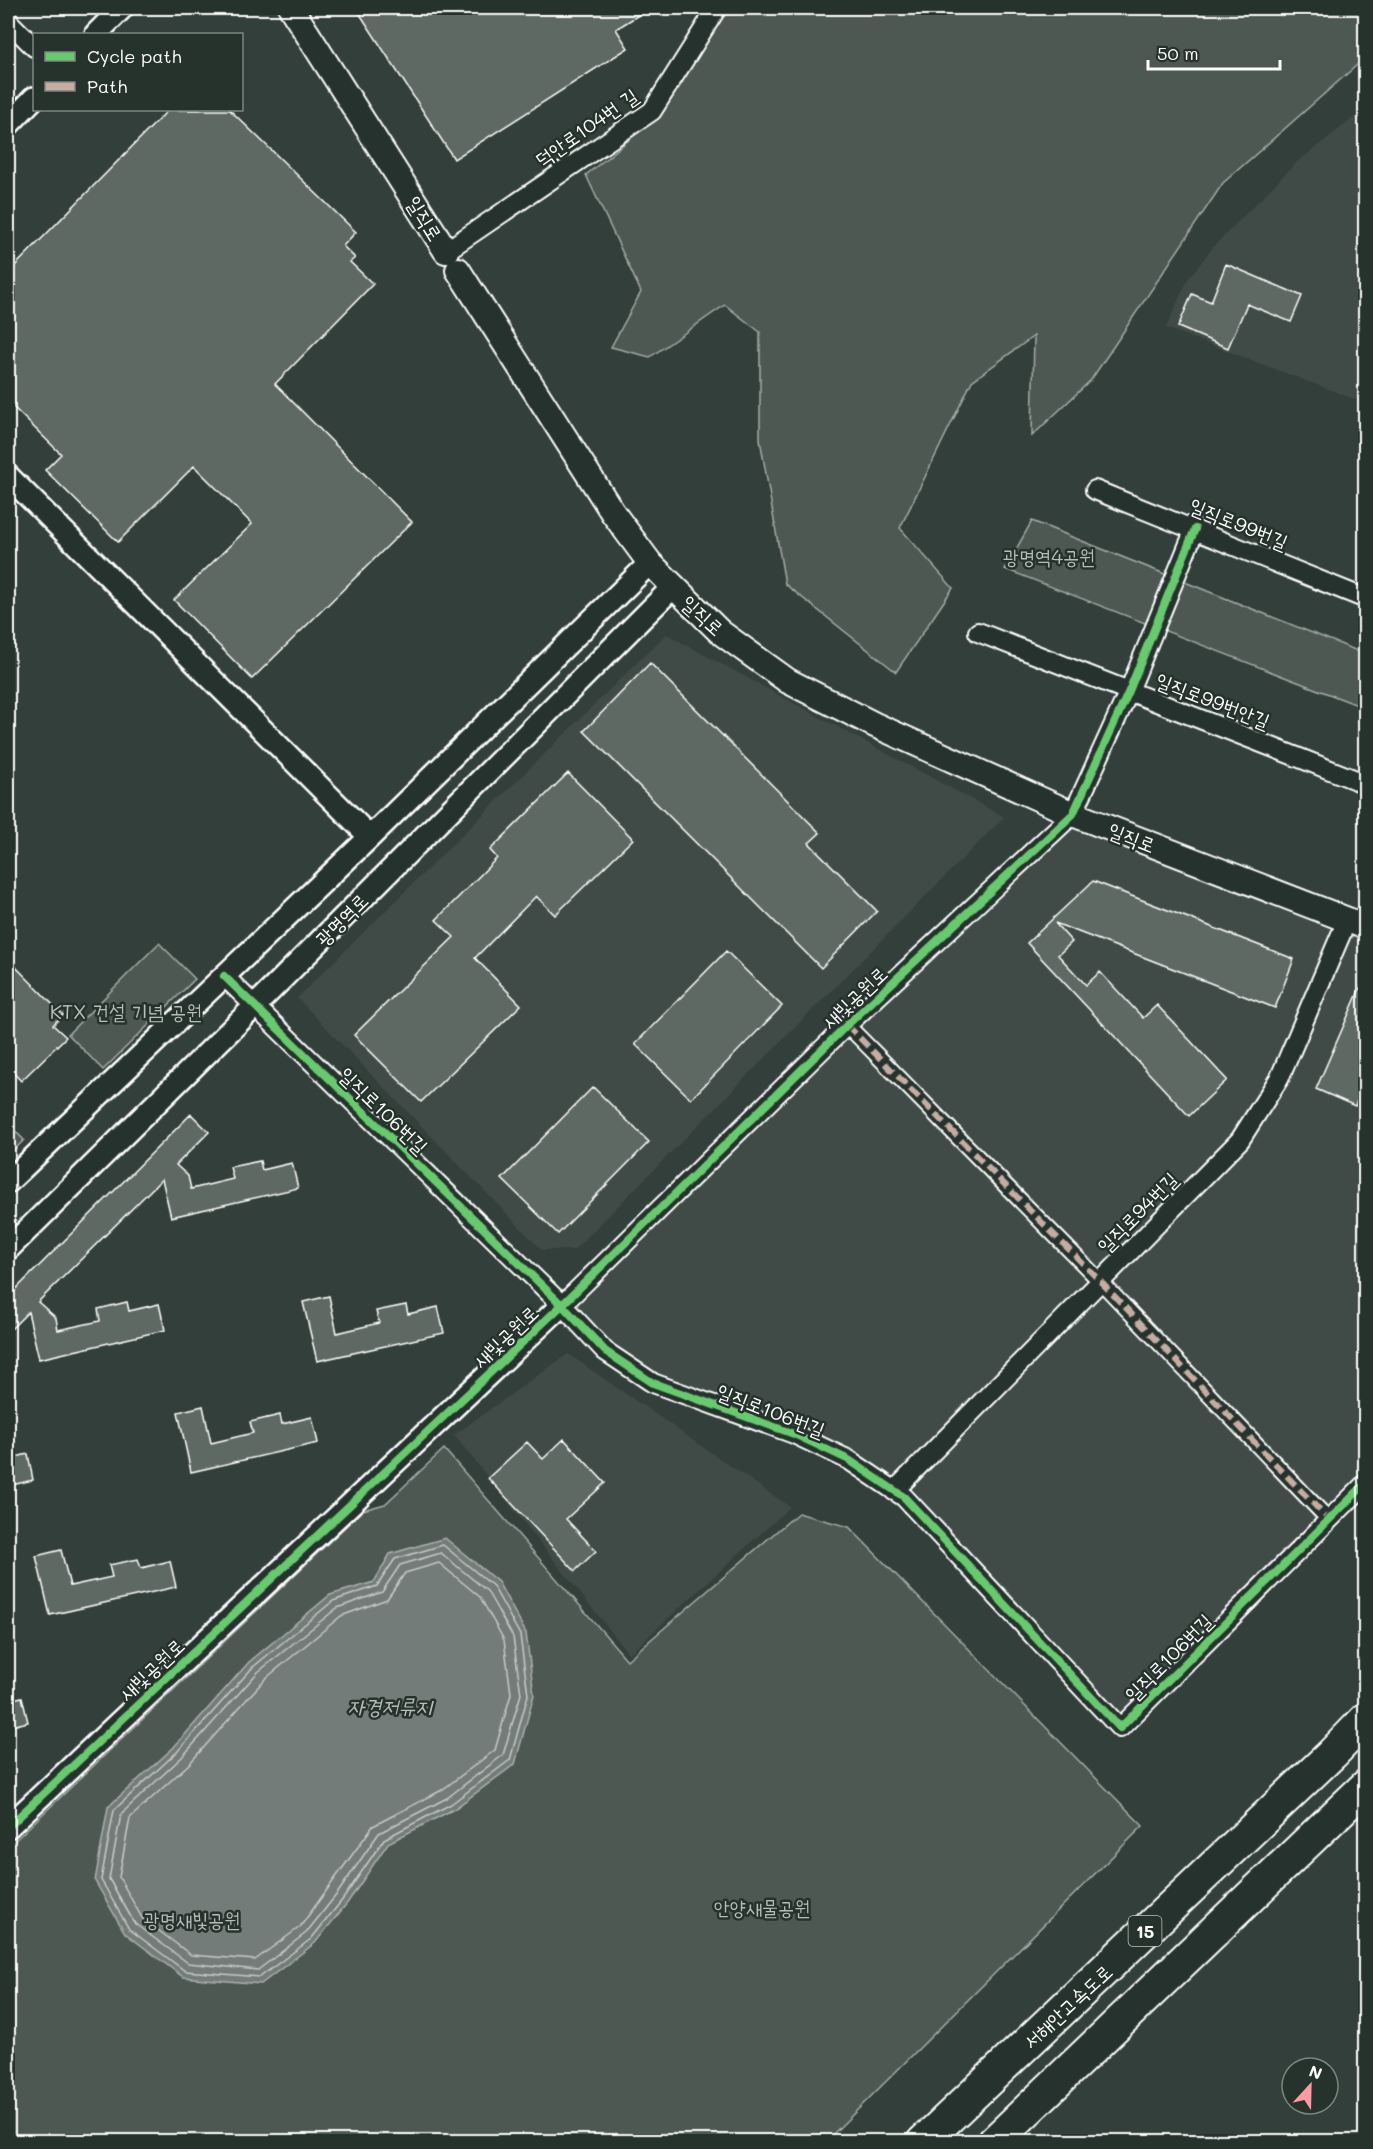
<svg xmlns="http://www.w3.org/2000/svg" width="1373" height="2149" font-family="Mali,'Poor Story',sans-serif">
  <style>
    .built { fill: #404c47 }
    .green { fill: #4d5853; stroke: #a6aca9; stroke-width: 1.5 }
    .water { fill: #737b78; stroke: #abb0ae; stroke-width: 1.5 }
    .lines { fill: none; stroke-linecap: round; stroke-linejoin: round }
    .shore { stroke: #c7cac9; stroke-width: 1.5 }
    .building { fill: #5f6964; stroke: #fff; stroke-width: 1.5 }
    .pedestrian-casing { stroke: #fff; stroke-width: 18 }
    .minor-casing { stroke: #fff; stroke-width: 22 }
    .tertiary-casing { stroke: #fff; stroke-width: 26 }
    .secondary-casing { stroke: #fff; stroke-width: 28 }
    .motorway-casing { stroke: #fff; stroke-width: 36 }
    .pedestrian { stroke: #26332d; stroke-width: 14 }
    .minor { stroke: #26332d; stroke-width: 18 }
    .tertiary { stroke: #26332d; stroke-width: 21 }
    .secondary { stroke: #26332d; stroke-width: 24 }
    .motorway { stroke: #26332d; stroke-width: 32 }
    .quiet { stroke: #c7aca2; stroke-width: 6; stroke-dasharray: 12 6; stroke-linecap: butt }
    .cycleway-casing { stroke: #26332d; stroke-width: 11 }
    .cycleway { stroke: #67ca6e; stroke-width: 8 }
    .labels { text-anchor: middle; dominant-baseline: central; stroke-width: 5; stroke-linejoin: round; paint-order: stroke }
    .shield { fill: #26332d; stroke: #bec2c0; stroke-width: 1.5 }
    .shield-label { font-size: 18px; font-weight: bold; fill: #fff }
    .street-label { font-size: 20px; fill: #fff; stroke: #26332d }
    .park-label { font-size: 20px; fill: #b8bcba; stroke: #26332d }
    .water-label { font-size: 21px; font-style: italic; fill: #b9bdbc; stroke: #26332d }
  </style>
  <rect width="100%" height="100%" fill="#333f3a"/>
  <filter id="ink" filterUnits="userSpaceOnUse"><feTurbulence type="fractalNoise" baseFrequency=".0167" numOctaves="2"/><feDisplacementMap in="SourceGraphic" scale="12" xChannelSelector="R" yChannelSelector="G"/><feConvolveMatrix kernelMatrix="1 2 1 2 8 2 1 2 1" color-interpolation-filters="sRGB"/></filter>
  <g filter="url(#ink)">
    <path class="built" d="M1365 109V403L1166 328 1188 279 1214 246 1296 163Z
      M666 634 1004 817 574 1250H542L297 998Z
      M1073 814 1365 927V1483L1120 1728 917 1511 849 1460 653 1383 562 1305Z
      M568 1354 790 1507 629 1654 454 1435Z"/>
    <path class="green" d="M715 8H1365V58L1223 183 1091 380 1032 436 1034 336 972 381 900 528 953 588 896 672 785 584 760 439V332L725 305 650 357 611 347 641 292 586 175 658 116Z
      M1032 521 1365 654V708L1005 569Z
      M159 943 195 979 103 1070 68 1034Z
      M8 1124 24 1140 8 1156Z
      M444 1449 627 1660 798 1513 849 1527 1143 1826 826 2141 8 2142V1847L363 1510 385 1504Z"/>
    <path class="water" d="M445 1538 498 1582 526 1633 534 1695 515 1764 454 1809 388 1843 348 1902 315 1943 261 1984 183 1977 125 1933 95 1881 108 1807 173 1748 249 1662 330 1595 374 1582 390 1554Z"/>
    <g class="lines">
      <path class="shore" d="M443 1545 493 1586 520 1635 528 1695 510 1760 451 1804 384 1839 343 1899 311 1939 260 1977 185 1971 129 1929 101 1880 114 1810 177 1752 253 1667 333 1601 377 1586 395 1559Z
        M441 1553 487 1591 513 1637 521 1694 503 1755 447 1798 379 1833 337 1894 306 1933 258 1970 188 1963 135 1924 109 1879 121 1814 182 1757 258 1672 337 1608 382 1592 400 1565Z
        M439 1563 480 1597 504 1640 511 1694 495 1750 442 1790 373 1826 300 1927 255 1960 191 1955 142 1918 119 1877 130 1818 189 1764 265 1679 341 1616 387 1599 405 1573Z"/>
    </g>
    <path class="building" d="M356 8H650L616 29 628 48 454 159Z
      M168 110H230L356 232 343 246 355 258 350 262 373 284 275 384 412 522 252 679 174 600 252 524 194 466 118 542 45 470 61 454 8 402V273Z
      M1226 264 1302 296 1291 322 1247 304 1228 348 1178 327 1192 294 1211 302Z
      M650 663 820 833 809 843 877 911 821 968 584 731Z
      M568 773 633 839 555 915 536 896 475 958 521 1005 421 1102 354 1035 454 937 436 920 497 858 490 850Z
      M1093 881 1294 959 1275 1008 1055 923 1072 942 1058 955 1086 985 1100 972 1143 1018 1157 1005 1227 1080 1189 1116 1027 943Z
      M726 951 782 1006 691 1099 635 1044Z
      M8 959 63 1015 53 1025 66 1037 21 1081 8 1067Z
      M1365 977V1081L1355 1106 1316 1089Z
      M593 1087 649 1142 558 1234 502 1179Z
      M191 1114 209 1132 176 1165 188 1176 191 1189 233 1179 230 1167 260 1161 262 1170 292 1163 298 1188 171 1217 162 1179 38 1302 56 1318 58 1330 100 1321 98 1309 127 1302 129 1311 159 1304 165 1330 39 1359 28 1312 8 1332V1297Z
      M329 1296 337 1333 379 1323 376 1311 406 1305 408 1314 438 1307 444 1333 317 1361 303 1302Z
      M203 1406 211 1443 253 1433 250 1422 280 1415 282 1424 312 1417 318 1443 191 1472 178 1412Z
      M564 1439 605 1483 566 1519 596 1551 575 1571 488 1478 527 1442 543 1459Z
      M28 1454 33 1480 8 1486V1459Z
      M61 1550 70 1586 112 1577 109 1565 138 1559 141 1568 170 1561 176 1587 50 1615 36 1556Z
      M22 1697 28 1722 8 1727V1700Z"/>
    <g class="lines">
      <g class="pedestrian-casing">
        <path id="pedestrian" d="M847 1025 1100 1281 1329 1520"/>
      </g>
      <g class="minor-casing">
        <path id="minor" d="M8 21 34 47
          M446 251 652 111 717 8
          M1095 490 1366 599
          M978 632 1366 784
          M224 976 562 1305 605 1351 653 1383 794 1434 849 1460 904 1497 1120 1728 1366 1483
          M562 1305 847 1025 1073 814 1129 691 1195 529
          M894 1491 1240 1140 1280 1077 1347 920"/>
      </g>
      <g class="tertiary-casing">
        <path id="tertiary" d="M96 34 122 8
          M8 125 34 98
          M8 476 370 837
          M8 1182 370 837 650 563
          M8 1249 254 1007 673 587
          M8 1827 562 1305"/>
      </g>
      <g class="secondary-casing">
        <path id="secondary" d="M291 8 446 251
          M458 270 613 513 650 563 720 632 788 681 875 725 1073 814 1366 927"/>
      </g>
      <g class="motorway-casing">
        <path id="motorway" d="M923 2142 1332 1754 1366 1719
          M994 2142 1366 1786"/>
      </g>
      <use href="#pedestrian" class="pedestrian"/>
      <use href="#minor" class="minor"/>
      <use href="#tertiary" class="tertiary"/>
      <use href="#secondary" class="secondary"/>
      <use href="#motorway" class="motorway"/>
      <path class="quiet" d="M847 1025 1100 1281 1329 1520"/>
      <g class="cycleway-casing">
        <path id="cycleway" d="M224 976 562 1305 605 1351 653 1383 794 1434 849 1460 904 1497 1120 1728 1366 1483
          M8 1827 562 1305 847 1025 1073 814 1129 691 1195 529"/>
      </g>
      <use href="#cycleway" class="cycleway"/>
    </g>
  </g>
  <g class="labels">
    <rect class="shield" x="1128.5" y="1916" width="33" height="30" rx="4.5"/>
    <g class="shield-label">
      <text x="1145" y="1931">15</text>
    </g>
    <g class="street-label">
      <text transform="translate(586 127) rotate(-35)">덕안로104번 길</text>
      <text transform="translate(425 218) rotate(58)">일직로</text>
      <text transform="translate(1239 523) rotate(22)">일직로99번길</text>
      <text transform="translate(703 615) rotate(42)">일직로</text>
      <text transform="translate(1213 700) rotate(21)">일직로99번안길</text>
      <text transform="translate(1132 837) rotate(21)">일직로</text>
      <text transform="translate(341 919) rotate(-45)">광명역로</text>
      <text transform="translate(854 997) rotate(-43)">새빛공원로</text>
      <text transform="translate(384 1110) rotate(44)">일직로106번길</text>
      <text transform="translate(1137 1212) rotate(-45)">일직로94번길</text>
      <text transform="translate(505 1336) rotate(-43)">새빛공원로</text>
      <text transform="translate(771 1410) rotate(21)">일직로106번길</text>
      <text transform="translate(1168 1657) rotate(-45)">일직로106번길</text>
      <text transform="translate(151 1669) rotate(-43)">새빛공원로</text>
      <text transform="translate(1067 2006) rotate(-43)">서해안고속도로</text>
    </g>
    <g class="park-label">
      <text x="1049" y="556">광명역4공원</text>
      <text x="126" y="1011">KTX 건설 기념 공원</text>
      <text x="762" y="1907">안양새물공원</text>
      <text x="192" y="1919">광명새빛공원</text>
    </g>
    <g class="water-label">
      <text x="390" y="1705">자경저류지</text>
    </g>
  </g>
  <rect width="1373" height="2149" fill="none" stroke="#26332d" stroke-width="30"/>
  <rect x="15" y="15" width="1343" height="2119" fill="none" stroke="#fff" stroke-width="2" filter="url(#ink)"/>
  <rect x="33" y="33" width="210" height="78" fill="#26332d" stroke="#7d8581" stroke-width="1.5"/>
  <rect x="45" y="52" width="30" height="9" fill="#67ca6e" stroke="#7d8581" stroke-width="1.5"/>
  <text x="87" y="63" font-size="18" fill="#ffffff">Cycle path</text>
  <rect x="45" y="82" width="30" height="9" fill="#c7aca2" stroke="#7d8581" stroke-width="1.5"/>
  <text x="87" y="93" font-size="18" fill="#ffffff">Path</text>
  <g transform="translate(1310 2086) rotate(22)"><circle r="28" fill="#26332d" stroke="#7d8581" stroke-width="1.5"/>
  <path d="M0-4.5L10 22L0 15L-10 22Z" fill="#ff9aa2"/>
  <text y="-9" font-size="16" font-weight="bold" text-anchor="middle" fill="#ffffff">N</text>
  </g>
  <path d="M1148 60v9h132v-9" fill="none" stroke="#ffffff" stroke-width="3"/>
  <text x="1157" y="60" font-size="18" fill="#ffffff" stroke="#26332d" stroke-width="4.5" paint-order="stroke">50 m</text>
</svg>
